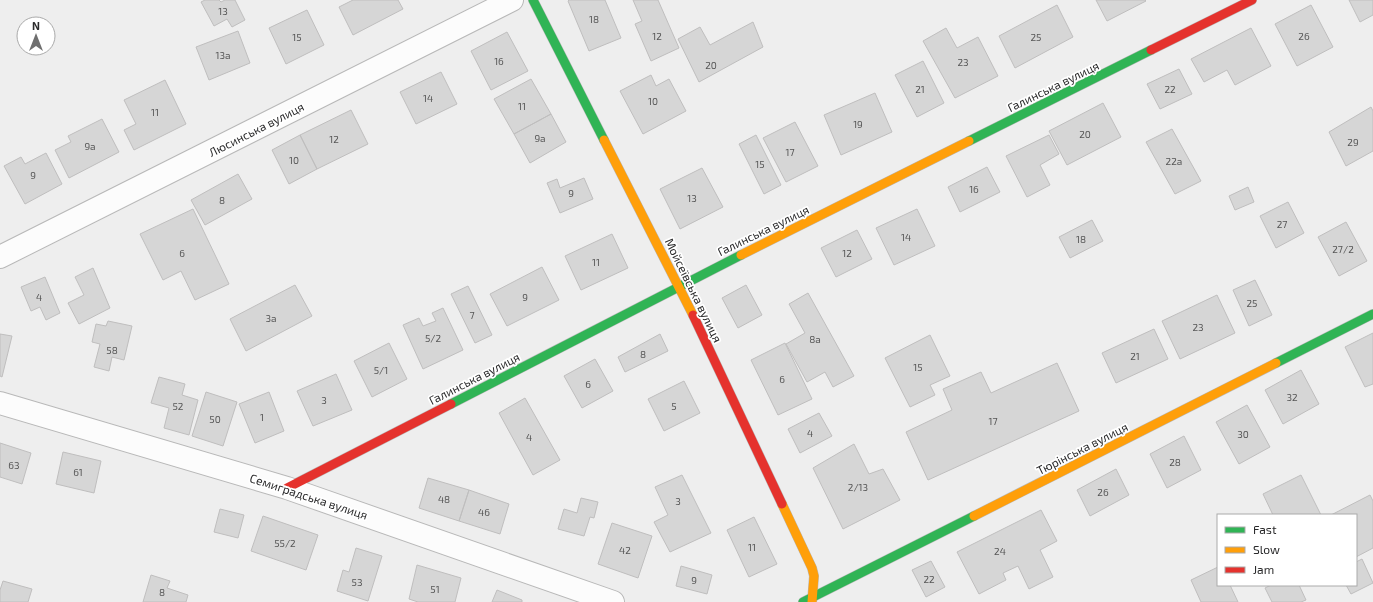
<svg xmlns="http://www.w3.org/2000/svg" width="1373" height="602" font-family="'Exo 2',sans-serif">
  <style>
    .building { fill: #d6d6d6; stroke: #bfbebe }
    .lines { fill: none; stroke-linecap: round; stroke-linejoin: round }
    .street-casing { stroke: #b8b8b8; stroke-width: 24 }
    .fast-casing { stroke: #b8b8b8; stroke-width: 10 }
    .slow-casing { stroke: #b8b8b8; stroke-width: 10 }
    .jam-casing { stroke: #b8b8b8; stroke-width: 10 }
    .street { stroke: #fcfcfc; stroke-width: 22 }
    .fast { stroke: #30b455; stroke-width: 9 }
    .slow { stroke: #ff9f0a; stroke-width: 9 }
    .jam { stroke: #e5322d; stroke-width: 9 }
    .labels { text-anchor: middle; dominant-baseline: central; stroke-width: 3.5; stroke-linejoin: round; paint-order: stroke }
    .number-label { font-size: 10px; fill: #565656 }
    .street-label { font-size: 12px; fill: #2a2a2b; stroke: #fff }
  </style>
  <rect width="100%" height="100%" fill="#eee"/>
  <path class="building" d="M205 0H219L221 2 225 0H235L245 20 232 27 227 19 214 26 201 2Z
    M353 0H398L403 9 353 35 339 7Z
    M569 0H605L621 38 589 51 568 1Z
    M633 0H658L679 48 651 61 635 24 642 21Z
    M1096 0H1145L1146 1 1107 21Z
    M1349 0H1373V15L1360 22Z
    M1057 5 1073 37 1015 68 999 36Z
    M1311 5 1333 47 1297 66 1275 24Z
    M307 10 324 45 286 64 269 28Z
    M753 22 763 47 699 82 678 39 700 27 710 45Z
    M946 28 957 48 978 37 998 76 955 98 923 41Z
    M1251 28 1271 66 1235 85 1227 70 1204 82 1191 59Z
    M238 31 250 63 209 80 196 47Z
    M507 32 528 71 491 90 471 51Z
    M923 61 944 103 917 117 895 75Z
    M1179 69 1192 94 1160 109 1147 84Z
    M441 72 457 104 416 124 400 92Z
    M651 75 656 86 669 79 686 111 643 134 620 91Z
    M531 79 551 114 514 134 494 99Z
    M165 80 186 124 134 150 124 130 136 124 124 100Z
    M875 93 892 132 841 155 824 115Z
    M1103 103 1121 137 1067 165 1049 131Z
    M1371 107 1373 111V151L1346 166 1329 132Z
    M351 110 368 144 317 169 300 135Z
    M551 114 566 142 530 163 514 134Z
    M102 119 119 152 69 178 55 150 71 142 68 136Z
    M795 122 818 166 786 182 763 138Z
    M1172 129 1201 181 1175 194 1146 142Z
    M300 135 317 169 289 184 272 150Z
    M756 135 781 185 764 194 739 144Z
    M1049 135 1059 154 1040 165 1050 185 1027 197 1006 156Z
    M46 153 62 184 25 204 4 166 21 157 25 164Z
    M987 167 1000 192 960 212 948 187Z
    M702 168 723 207 680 229 660 189Z
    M238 174 252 199 205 225 191 200Z
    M584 178 593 199 560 213 547 183 557 179 560 188Z
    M1248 187 1254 202 1235 210 1229 196Z
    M1288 202 1304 233 1276 248 1260 216Z
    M193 209 229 284 195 300 181 271 163 280 140 234Z
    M917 209 935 246 894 265 876 228Z
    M1092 220 1103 241 1070 258 1059 237Z
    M1346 222 1367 261 1339 276 1318 237Z
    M857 230 872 259 836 277 821 248Z
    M612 234 628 268 581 290 565 256Z
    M542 267 559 300 507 326 490 294Z
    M93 268 110 308 79 324 68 303 84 295 75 277Z
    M45 277 60 313 46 320 40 307 31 311 21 287Z
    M1255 280 1272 315 1249 326 1233 290Z
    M295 285 312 316 246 351 230 319Z
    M746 285 762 315 738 328 722 298Z
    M468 286 492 335 475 343 451 294Z
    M808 293 854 376 833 387 825 372 807 382 786 344 805 333 789 304Z
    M1217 295 1235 333 1180 359 1162 321Z
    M443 308 463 350 423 369 403 325 419 318 423 326 436 321 432 313Z
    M108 321 132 326 124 360 112 357 109 371 94 367 100 344 92 342 96 324 106 326Z
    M1154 329 1168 359 1116 383 1102 353Z
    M1373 333V384L1365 387 1345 347Z
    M0 334 12 336 2 377 0 376Z
    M660 334 668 351 625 372 618 357Z
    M930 335 950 376 930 385 935 395 910 407 885 358Z
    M389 343 407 379 372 397 354 361Z
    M785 343 812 399 778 415 751 360Z
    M595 359 613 391 582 408 564 376Z
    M1057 363 1079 411 928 480 906 432 952 410 943 389 981 372 991 393Z
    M1301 370 1319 404 1283 424 1265 390Z
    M336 374 352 410 313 426 297 391Z
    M159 377 185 384 182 395 198 400 189 435 164 428 169 408 151 403Z
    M684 381 700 413 664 431 648 399Z
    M206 392 237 402 223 446 192 436Z
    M269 392 284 431 255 443 239 404Z
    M525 398 560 460 533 475 499 413Z
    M1247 405 1270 447 1239 464 1216 422Z
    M819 413 832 436 800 453 788 429Z
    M1184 436 1201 470 1167 488 1150 454Z
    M0 443 31 453 22 484 0 477Z
    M854 444 869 474 883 469 900 500 843 529 813 468Z
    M63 452 101 461 94 493 56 484Z
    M1116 469 1129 495 1090 516 1077 490Z
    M682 475 711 533 670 552 654 522 668 515 655 487Z
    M1301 475 1321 515H1273L1263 494Z
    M428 478 469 490 459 521 419 508Z
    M469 490 509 504 500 534 459 521Z
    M1370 495 1373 501V548L1356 557V515H1331Z
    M581 498 598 502 594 518 590 517 584 536 558 529 564 509 577 513Z
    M220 509 244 515 238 538 214 532Z
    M1041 510 1057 541 1040 550 1053 577 1029 589 1018 566 1003 573 1006 580 979 594 957 552Z
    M263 516 318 535 306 570 251 551Z
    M754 517 777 564 749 577 727 530Z
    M612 523 652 536 638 578 598 564Z
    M356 548 382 556 368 601 337 591 343 570 349 572Z
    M1362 559 1373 583 1351 594 1346 585H1356V562Z
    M931 561 945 587 926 597 912 570Z
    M417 565 461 578 455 602H418L409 599Z
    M681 566 712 575 707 594 676 586Z
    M1218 567V585H1230L1238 602H1201L1191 580Z
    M151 575 170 581 167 588 188 595 186 602H143Z
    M3 581 32 589 28 602H0V590Z
    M1271 585H1299L1306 600 1301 602H1272L1265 588Z
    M497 590 522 600V602H492Z"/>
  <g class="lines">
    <g class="street-casing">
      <path id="street" d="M0 257 512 0
        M0 403 287 488 613 602"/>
    </g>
    <g class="fast-casing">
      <path id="fast" d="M533 0 604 140
        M969 141 1151 50
        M1276 363 1373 314
        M451 404 741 255
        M803 602 974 516"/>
    </g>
    <g class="slow-casing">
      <path id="slow" d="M604 140 693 315
        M741 255 969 141
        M782 504 812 568 814 576 812 602
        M974 516 1276 363"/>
    </g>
    <g class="jam-casing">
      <path id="jam" d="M1151 50 1252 0
        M693 315 782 504
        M287 488 451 404"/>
    </g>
    <use href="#street" class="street"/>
    <use href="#fast" class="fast"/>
    <use href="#slow" class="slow"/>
    <use href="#jam" class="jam"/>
  </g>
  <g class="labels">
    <g class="number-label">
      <text x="223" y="11">13</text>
      <text x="594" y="19">18</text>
      <text x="657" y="36">12</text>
      <text x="1304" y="36">26</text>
      <text x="297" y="37">15</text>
      <text x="1036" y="37">25</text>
      <text x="223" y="55">13а</text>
      <text x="499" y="61">16</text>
      <text x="963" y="62">23</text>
      <text x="711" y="65">20</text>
      <text x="920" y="89">21</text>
      <text x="1170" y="89">22</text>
      <text x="428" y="98">14</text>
      <text x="653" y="101">10</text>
      <text x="522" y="106">11</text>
      <text x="155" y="112">11</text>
      <text x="858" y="124">19</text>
      <text x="1085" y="134">20</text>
      <text x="540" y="138">9а</text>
      <text x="334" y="139">12</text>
      <text x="1353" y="142">29</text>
      <text x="90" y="146">9а</text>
      <text x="790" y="152">17</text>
      <text x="294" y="160">10</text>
      <text x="1174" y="161">22а</text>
      <text x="760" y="164">15</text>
      <text x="33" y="175">9</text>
      <text x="974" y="189">16</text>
      <text x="571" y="193">9</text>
      <text x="692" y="198">13</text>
      <text x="222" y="200">8</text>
      <text x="1282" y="224">27</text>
      <text x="906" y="237">14</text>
      <text x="1081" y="239">18</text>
      <text x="1343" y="249">27/2</text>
      <text x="182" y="253">6</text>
      <text x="847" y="253">12</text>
      <text x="596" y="262">11</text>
      <text x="39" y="297">4</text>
      <text x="525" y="297">9</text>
      <text x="1252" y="303">25</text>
      <text x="472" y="315">7</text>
      <text x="271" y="318">3а</text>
      <text x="1198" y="327">23</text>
      <text x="433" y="338">5/2</text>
      <text x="815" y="339">8а</text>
      <text x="112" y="350">58</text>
      <text x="643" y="354">8</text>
      <text x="1135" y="356">21</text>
      <text x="918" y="367">15</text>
      <text x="381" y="370">5/1</text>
      <text x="782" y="379">6</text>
      <text x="588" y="384">6</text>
      <text x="1292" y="397">32</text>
      <text x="324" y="400">3</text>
      <text x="178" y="406">52</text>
      <text x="674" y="406">5</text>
      <text x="262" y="417">1</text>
      <text x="215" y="419">50</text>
      <text x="993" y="421">17</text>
      <text x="810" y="433">4</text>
      <text x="1243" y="434">30</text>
      <text x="529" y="437">4</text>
      <text x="1175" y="462">28</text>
      <text x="14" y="465">63</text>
      <text x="78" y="472">61</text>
      <text x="858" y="487">2/13</text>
      <text x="1103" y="492">26</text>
      <text x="444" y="499">48</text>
      <text x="678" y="501">3</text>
      <text x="484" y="512">46</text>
      <text x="285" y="543">55/2</text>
      <text x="752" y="547">11</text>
      <text x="625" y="550">42</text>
      <text x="1000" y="551">24</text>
      <text x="929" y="579">22</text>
      <text x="694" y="580">9</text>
      <text x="357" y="582">53</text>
      <text x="435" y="589">51</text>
      <text x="162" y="592">8</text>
    </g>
    <g class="street-label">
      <text transform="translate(1053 86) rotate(-26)">Галинська вулиця</text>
      <text transform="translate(256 129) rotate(-27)">Люсинська вулиця</text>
      <text transform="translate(763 230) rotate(-26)">Галинська вулиця</text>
      <text transform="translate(694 290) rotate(64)">Мойсеївська вулиця</text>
      <text transform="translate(474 378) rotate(-27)">Галинська вулиця</text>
      <text transform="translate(1082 448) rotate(-27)">Тюрінська вулиця</text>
      <text transform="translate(309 496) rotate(18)">Семиградська вулиця</text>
    </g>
  </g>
  <rect x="1217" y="514" width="140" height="72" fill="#ffffff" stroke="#aaaaaa"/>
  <rect x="1225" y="527" width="20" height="6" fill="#30b455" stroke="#aaaaaa"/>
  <text x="1253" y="534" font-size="12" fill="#2a2a2b">Fast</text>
  <rect x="1225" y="547" width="20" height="6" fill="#ff9f0a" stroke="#aaaaaa"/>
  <text x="1253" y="554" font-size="12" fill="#2a2a2b">Slow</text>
  <rect x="1225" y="567" width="20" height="6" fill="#e5322d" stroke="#aaaaaa"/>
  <text x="1253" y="574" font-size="12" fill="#2a2a2b">Jam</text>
  <g transform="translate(36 36)"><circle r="19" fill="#ffffff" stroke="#aaaaaa"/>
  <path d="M0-3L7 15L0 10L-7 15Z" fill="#6f6f6f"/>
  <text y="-6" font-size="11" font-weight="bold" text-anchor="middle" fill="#2a2a2b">N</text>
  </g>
</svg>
